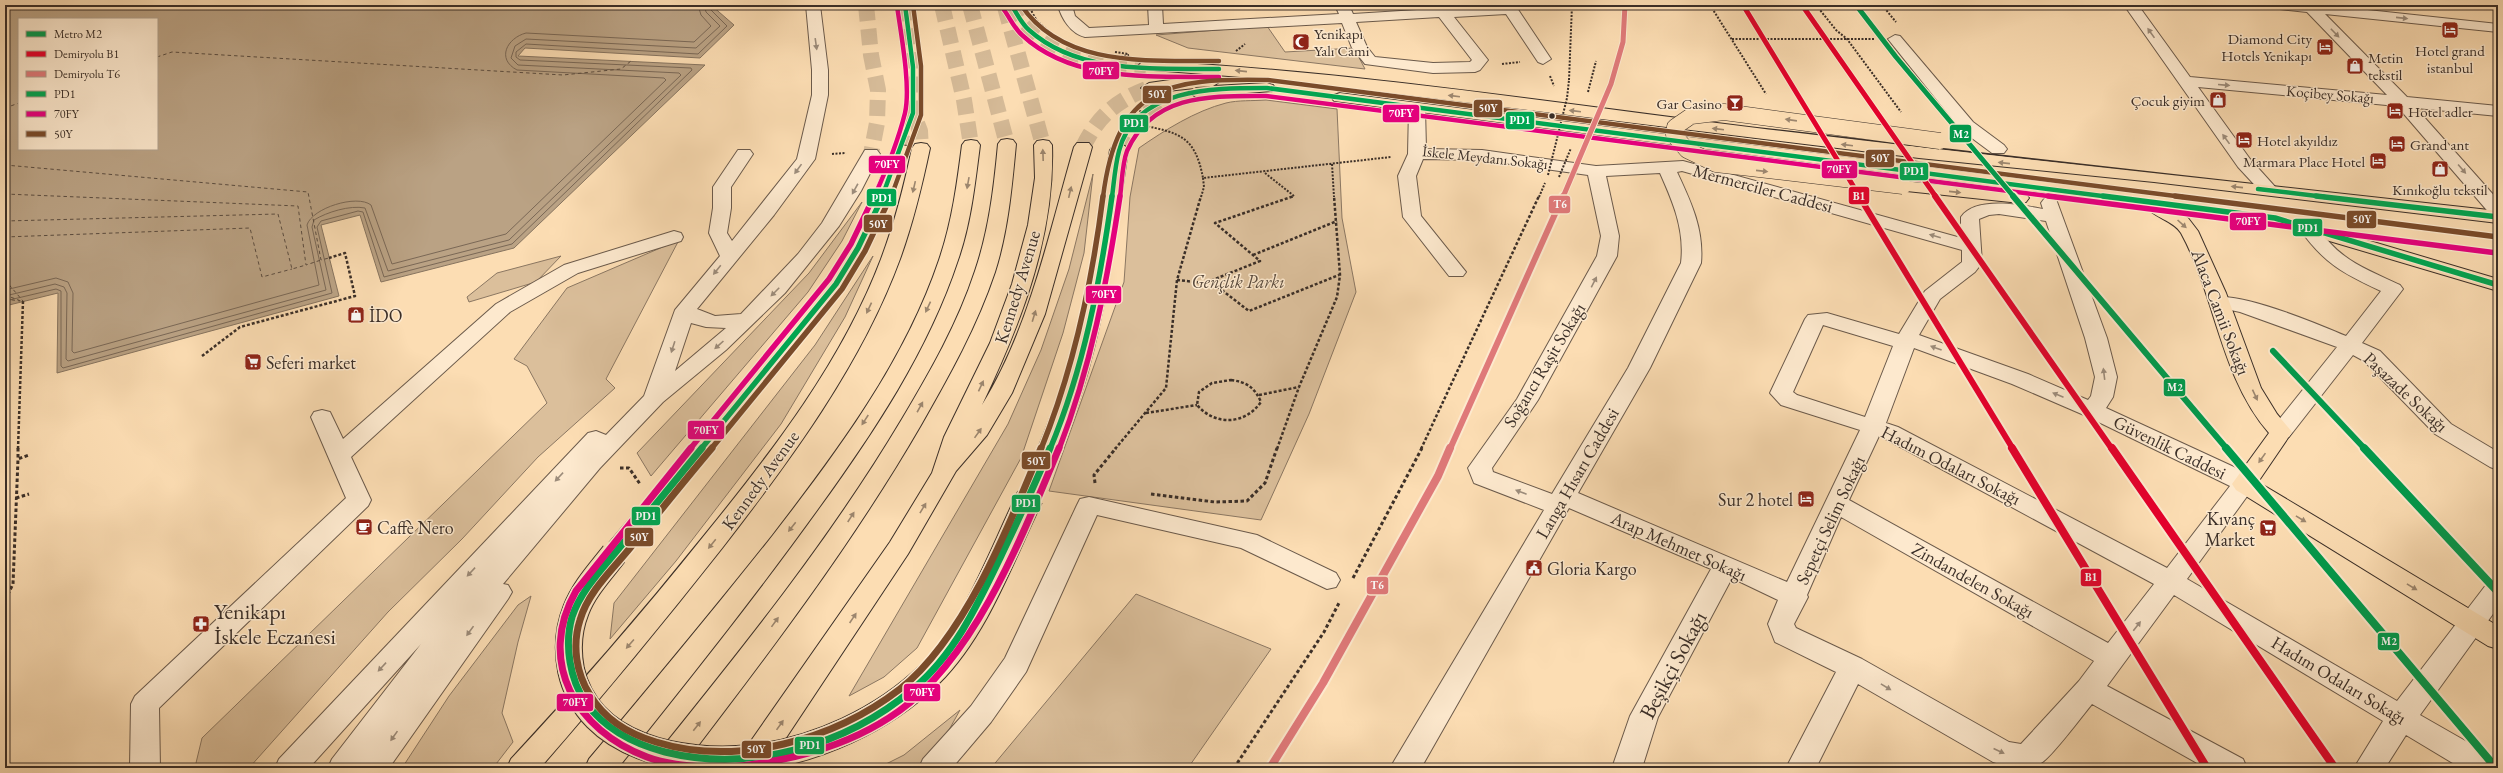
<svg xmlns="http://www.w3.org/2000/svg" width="2503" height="773" font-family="'EB Garamond',serif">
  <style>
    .green { fill: #dbbf9b; stroke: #8b7762 }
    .water { fill: #baa284; stroke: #87745f; fill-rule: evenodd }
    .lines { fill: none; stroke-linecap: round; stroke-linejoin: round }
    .shore { stroke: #7a6856; stroke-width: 1 }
    .ferry { stroke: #5b4c3f; stroke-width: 1; stroke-dasharray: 3.5 3; stroke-linecap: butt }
    .minor-tunnel { stroke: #d5ba97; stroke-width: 16; stroke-dasharray: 16 8; stroke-linecap: butt }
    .major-tunnel { stroke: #d5ba97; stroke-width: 16; stroke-dasharray: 16 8; stroke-linecap: butt }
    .highway-tunnel { stroke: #d5ba97; stroke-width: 16; stroke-dasharray: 16 8; stroke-linecap: butt }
    .minor-casing { stroke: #6b5a4b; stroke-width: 2 }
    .major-casing { stroke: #3b2f28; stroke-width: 2 }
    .highway-casing { stroke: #3b2f28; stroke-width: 2 }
    .path-far2 { stroke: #3b2f28; stroke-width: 2; stroke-dasharray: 2 1.5; stroke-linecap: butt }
    .path-far1 { stroke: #3b2f28; stroke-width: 2.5; stroke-dasharray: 3 2; stroke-linecap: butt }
    .path { stroke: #3b2f28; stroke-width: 3; stroke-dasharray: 3.5 2.5; stroke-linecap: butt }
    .minor { fill: #fde9ce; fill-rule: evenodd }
    .major { fill: #fcddb3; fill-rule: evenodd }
    .highway { fill: #fcddb3; fill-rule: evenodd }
    .major-bridge-far1-casing { stroke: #3b2f28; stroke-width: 17; stroke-linecap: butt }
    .major-bridge-casing { stroke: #3b2f28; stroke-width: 28; stroke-linecap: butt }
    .path-bridge { stroke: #3b2f28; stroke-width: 2; stroke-dasharray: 2 1.5; stroke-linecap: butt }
    .major-bridge-far1 { stroke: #fcddb3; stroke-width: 16 }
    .major-bridge { stroke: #fcddb3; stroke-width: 26 }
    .bus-1-far2-casing { stroke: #fde9ce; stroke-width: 6 }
    .bus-1-far1-casing { stroke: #fde9ce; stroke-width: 8 }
    .bus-1-casing { stroke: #fde9ce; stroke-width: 10 }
    .bus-2-far2-casing { stroke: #fde9ce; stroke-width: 6 }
    .bus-2-far1-casing { stroke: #fde9ce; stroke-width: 8 }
    .bus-2-casing { stroke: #fde9ce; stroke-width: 10 }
    .bus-3-far2-casing { stroke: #fde9ce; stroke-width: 6 }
    .bus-3-far1-casing { stroke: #fde9ce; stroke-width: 8 }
    .bus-3-casing { stroke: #fde9ce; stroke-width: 10 }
    .bus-1-far2 { stroke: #00a651; stroke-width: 4.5 }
    .bus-1-far1 { stroke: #00a651; stroke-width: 5.5 }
    .bus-1 { stroke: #00a651; stroke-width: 7 }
    .bus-2-far2 { stroke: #e5007d; stroke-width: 4.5 }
    .bus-2-far1 { stroke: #e5007d; stroke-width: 5.5 }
    .bus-2 { stroke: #e5007d; stroke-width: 7 }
    .bus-3-far2 { stroke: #7a4b2a; stroke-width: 4.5 }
    .bus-3-far1 { stroke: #7a4b2a; stroke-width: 5.5 }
    .bus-3 { stroke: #7a4b2a; stroke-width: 7 }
    .rail-1-far2-casing { stroke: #fde9ce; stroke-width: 7 }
    .rail-1-far1-casing { stroke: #fde9ce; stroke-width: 10 }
    .rail-1-casing { stroke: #fde9ce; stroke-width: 12 }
    .rail-2-far2-casing { stroke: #fde9ce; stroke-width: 7 }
    .rail-2-far1-casing { stroke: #fde9ce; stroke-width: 10 }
    .rail-2-casing { stroke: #fde9ce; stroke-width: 12 }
    .rail-1-far2 { stroke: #e4002b; stroke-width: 5 }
    .rail-1-far1 { stroke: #e4002b; stroke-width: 6 }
    .rail-1 { stroke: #e4002b; stroke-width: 8 }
    .rail-2-far2 { stroke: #df7979; stroke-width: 5 }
    .rail-2-far1 { stroke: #df7979; stroke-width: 6 }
    .rail-2 { stroke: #df7979; stroke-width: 8 }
    .metro-1-far2-casing { stroke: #fde9ce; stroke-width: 7 }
    .metro-1-far1-casing { stroke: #fde9ce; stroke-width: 10 }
    .metro-1-casing { stroke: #fde9ce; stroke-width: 12 }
    .metro-1-far2 { stroke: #009a4c; stroke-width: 5 }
    .metro-1-far1 { stroke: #009a4c; stroke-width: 6 }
    .metro-1 { stroke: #009a4c; stroke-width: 8 }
    .oneway { fill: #9c8c7b }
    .oneway2 { fill: #9c866e }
    .bus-dot { fill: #3b2f28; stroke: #fde9ce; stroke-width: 1.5 }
    .labels { text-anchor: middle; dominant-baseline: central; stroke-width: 3; stroke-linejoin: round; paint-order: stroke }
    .far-poi-label { font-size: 15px; fill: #3b2f28; stroke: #fde9ce; text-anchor: start }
    .far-street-label { font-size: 15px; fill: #3b2f28; stroke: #fde9ce }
    .street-label { font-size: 18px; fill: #3b2f28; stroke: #fde9ce }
    .park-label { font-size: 18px; font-style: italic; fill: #5b4c3f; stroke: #fde9ce }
    .poi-label { font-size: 18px; fill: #3b2f28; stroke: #fde9ce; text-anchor: start }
    .near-poi-label { font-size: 22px; fill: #3b2f28; stroke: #fde9ce; text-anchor: start }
    .near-street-label { font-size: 22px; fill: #3b2f28; stroke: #fde9ce }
    .line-badge { stroke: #fde9ce; stroke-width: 1.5 }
    .badge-label { font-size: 11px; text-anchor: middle; font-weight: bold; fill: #fff }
  </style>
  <rect width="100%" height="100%" fill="#fcddb3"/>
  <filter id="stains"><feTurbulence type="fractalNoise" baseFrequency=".005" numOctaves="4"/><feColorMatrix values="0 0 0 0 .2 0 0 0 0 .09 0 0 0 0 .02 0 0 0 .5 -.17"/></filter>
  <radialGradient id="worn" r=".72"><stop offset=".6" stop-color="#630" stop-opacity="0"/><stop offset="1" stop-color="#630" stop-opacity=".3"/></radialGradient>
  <path class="green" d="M1267 26 1285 52 1354 48 1365 69 1188 48 1156 35Z
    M1266 100 1337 109 1342 218 1356 292 1309 414 1261 520 1049 491 1124 282 1130 197 1139 148C1165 130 1195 111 1226 103 1238 100 1253 101 1266 100Z
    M1093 174 1084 253 1063 333 1021 458 917 648 884 677 849 696 1008 424 1041 350 1069 269Z
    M862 202 842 241 808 292 651 476 637 453 809 273Z
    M679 240 606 379 615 388 538 457 462 539 388 612 249 768H199L196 763 202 738 547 403 527 366 514 359 567 288Z
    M561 256 536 282 469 302 467 297 497 273Z
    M873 256 845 317 781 424 676 561 610 639 614 603 815 345Z
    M1136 594 1271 649 1188 768H991Z
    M531 596 518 642 502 713 513 742 493 768H402L449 696 518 605Z
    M960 710 934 757 921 768H878L904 755Z"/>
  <path class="water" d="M5 5H711L734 25 700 58 525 48 518 56 705 65 514 248 381 282 360 215 321 225 339 296 57 373 58 293 5 306ZM19 19H157V149H19Z"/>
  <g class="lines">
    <path class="shore" d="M5 290 56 278 68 282 73 293 72 351 74 353 319 285 307 225C312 208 357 194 371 205L392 264 506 234 666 80 664 78 517 70C496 59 507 38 526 33L694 42 711 26 701 15 698 5
      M5 296 55 284 64 287 67 293 66 359 68 361 326 290 312 227 314 220C327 212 350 205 365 208L388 271 509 240 681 75 679 73 518 65 511 58 515 46 526 39 696 48 720 26 706 12 704 5
      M5 301 56 289 61 291V366L63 368 332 293 317 227 321 221 358 211 363 212 384 277 512 244 692 70 691 68 520 60 516 57V52L526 44 698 54 727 26 710 9 709 5"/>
    <path class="ferry" d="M157 57 172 52 563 75 621 69 631 61
      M5 108 19 103
      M5 165 308 192 321 260 329 258
      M5 194 298 206 306 265 321 260
      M5 221 278 214 292 269 306 265
      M5 237 250 228 262 277 292 269
      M5 280 23 301
      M5 295 21 301
      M5 299 20 301"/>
    <path class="minor-tunnel" d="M866 5 871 55 878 90 877 123 871 154"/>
    <path class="major-tunnel" d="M905 5 913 67V113L920 131 921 148
      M1011 5C1044 56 1089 63 1146 66
      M1005 7 1043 145
      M1083 147C1098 116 1117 100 1149 88
      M901 150 913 113
      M1119 150C1128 126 1141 110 1164 98"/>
    <path class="highway-tunnel" d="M942 5 964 100 971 145
      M970 5 1007 144"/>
    <g class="minor-casing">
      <path id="minor" d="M806 5H820L828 70V95L815 159 774 215 697 309 715 316 741 314 798 254 822 223 865 150H877L880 154 861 191 839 226 785 293 726 350 663 402 600 468 503 584 508 585 512 592 508 599 389 768H328L332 759 421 644 309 768H275L279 759 588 433 596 431 606 435 644 396 675 310 720 256 709 233 713 208V187L738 150H750L753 154 731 187V208L727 233 732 241 797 159 812 95V70ZM691 323 706 327 726 328 675 371Z
        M1058 5H1072L1075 16 1089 28 1149 25 1148 5H1162L1163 24 1339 14 1335 5H1349L1353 14 1433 9 1430 5H1444L1447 8 1515 5 1551 59 1543 64 1538 62 1506 14 1454 17 1488 60 1480 70 1475 72 1433 73 1365 64 1352 48 1342 23 1085 37C1071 34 1061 18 1058 5ZM1439 17 1472 60 1470 62 1433 63 1375 57 1367 47 1356 22Z
        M2124 5H2138L2190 77 2387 95 2307 12 2280 9 2273 5H2321L2498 24V32L2325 14 2407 97 2498 106V116L2416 108 2498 200V217L2491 215 2397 106 2198 87 2250 159 2278 190 2275 194H2263L2238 167Z
        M1895 35 1900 36 1973 122 2004 145 2007 149 2004 153H1992L1961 130 1888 39Z
        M1417 103 1425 108 1426 149 1482 150 1596 166 1683 161 1961 238V217C1976 196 2021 205 2043 209L2041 203 2044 199H2056L2107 338 2117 377 2113 397 2106 408 2234 467 2252 478 2256 484 2187 579 2397 701 2489 581 2498 578V607L2420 715 2497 759 2498 768H2461L2406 735 2385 768H2354L2383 721 2174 595 2107 686 2243 759 2247 768H2206L2092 704C2083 715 2050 759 2041 763 2025 771 2008 767 1993 762L1858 684 1816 768H1786L1836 672 1775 642 1768 624 1778 600 1732 578 1658 717 1642 768H1612L1630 716 1711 569 1569 508 1421 768H1390L1544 510 1474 483 1468 468 1517 399 1597 256 1601 236 1588 175 1482 160 1423 159 1416 176 1421 216 1466 272 1463 276H1449L1403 217 1398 176 1408 154 1409 108ZM1682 171 1962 250V262L1925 291 1899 334 1827 313 1808 315 1805 319 1770 393 1781 405 1860 430 1787 582 1578 493 1650 368 1701 263C1704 229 1691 202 1677 172ZM1660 173C1673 202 1685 230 1681 263L1628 368 1552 494 1493 472 1492 468 1538 400 1617 256 1619 236 1606 176ZM1999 214 2046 221 2085 338 2095 377 2091 396 2088 400 2028 374 1919 335 1940 299 1975 272 1982 263 1979 219 1989 215ZM1823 325 1893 346 1865 417 1797 395 1793 392ZM1914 348 2012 384 2084 415 2230 486 2167 568 1898 427 1886 423ZM1879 436 1882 437 2154 584 2108 643 1849 500ZM1841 517 2094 661 2079 681 2021 744 2009 742 1862 659 1796 628 1794 624 1808 597 1807 595Z
        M2308 222C2319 225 2323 235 2330 243 2349 264 2375 273 2400 285L2403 289 2362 343 2380 351 2451 424 2498 452V470L2490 467 2435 434 2364 361 2353 355 2289 437 2281 439 2273 437 2270 432 2273 427 2337 347 2240 312 2212 306 2209 302 2212 298C2239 291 2318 324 2346 336L2381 291C2344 274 2323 263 2299 228L2301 224Z
        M674 231 681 233 683 237 681 241 578 273 510 312 351 457 371 500 368 506 159 708 160 768H130L131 704 135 696 346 498 311 417 314 412 322 410 330 412 343 439 496 304 564 265Z
        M1089 497 1257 535 1336 573 1340 580 1336 587 1327 589 1241 548 1097 515 1026 672 991 722 952 768H919L923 759 971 706 1005 658 1077 505 1080 499Z"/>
    </g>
    <g class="major-casing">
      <path id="major" d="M1146 61C1349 71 1555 103 1757 128 2004 158 2251 183 2498 211V223L2154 182 1919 158 1292 81 1141 69 1138 66 1141 63Z
        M1198 76H1213L1221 81 1213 86 1149 93 1141 88 1149 83Z
        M1267 83 1273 85 1275 88 1273 91 1196 97 1188 92 1196 87Z
        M1340 93 2498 239V251L2174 209 2188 218 2198 231 2226 293 2261 388 2277 414 2292 432 2258 482 2498 626V649L2488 646 2236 490 2232 484 2269 433C2220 377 2216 297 2181 233 2173 220 2154 218 2145 206L1334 101 1332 98 1334 95Z
        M1043 140 1049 141 1052 145C1055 237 1021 323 982 405 1030 327 1049 233 1074 147L1077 143H1089L1092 147 1045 314 1012 393 987 435 956 471 908 554 766 768H736L739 758 890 542 932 473 944 437 990 343 1012 284 1028 225 1035 178 1034 145 1037 141Z
        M921 143 927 144 930 148C922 186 913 223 900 259 861 365 791 459 723 547 664 622 603 696 540 768H507L511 759C578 687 642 613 703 537 772 452 842 362 881 259 895 222 904 186 912 148L915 144Z
        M901 145 907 146 910 150 884 214 843 288 623 560 614 563 605 560 601 554 605 548 827 282 866 214 892 150 895 146Z
        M1119 145 1125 146 1128 150C1117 224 1108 299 1088 371 1076 414 1059 456 1042 497L1039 503 1030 505 1021 503 1018 497C1035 455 1054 413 1067 370 1087 298 1099 224 1110 150L1113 146Z
        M1903 181 2020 193 2026 194 2029 198 2026 202 2020 203 1897 190 1894 186 1897 182Z
        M2333 230 2498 279V291L2326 240 2324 236 2326 232Z"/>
    </g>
    <g class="highway-casing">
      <path id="highway" d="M1007 139 1013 140 1016 144C1012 187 1008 231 995 272 977 326 949 376 921 425 851 546 766 657 681 768H649L653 759C741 650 830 540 902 419 930 372 958 323 975 271 989 230 994 187 998 144L1001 140Z
        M971 140 977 141 980 145C975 184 971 223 958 260 928 351 873 433 818 509 754 598 686 683 618 768H585L589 759C651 685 713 611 773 535 838 451 905 361 939 260 952 222 957 184 962 145L965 141Z"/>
    </g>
    <path class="path-far2" d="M1028 5 1037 21 1060 41
      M1710 5 1766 94
      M1816 5 1836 30 1847 39 1901 112
      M1882 5 1896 22
      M1732 39H1875
      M1236 51 1245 44
      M1115 52 1128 54
      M1086 53 1116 57 1129 55
      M1502 64 1520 62
      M1550 76 1554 86
      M1569 80 1572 5
      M1588 92 1596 61
      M1141 125C1180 133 1195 136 1203 178L1391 157
      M1128 133 1141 125 1140 106
      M832 154 846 153
      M1332 164 1334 197
      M1265 173 1294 196 1292 197
      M1201 197 1204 187 1203 178
      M1539 197 1545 183"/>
    <path class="path-far1" d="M1253 255 1337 221
      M1177 280 1205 283 1260 261 1215 223 1294 196
      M1210 281 1249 311 1339 275
      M202 356 240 327 355 296 345 253 329 258
      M1231 380C1247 382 1255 388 1261 402 1245 425 1215 426 1197 405L1199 392 1212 383Z
      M1259 395 1299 387
      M1146 413 1197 405
      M18 449 23 301
      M1115 449 1166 388 1177 280 1201 196
      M1277 449 1299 387 1337 297 1340 275 1334 196
      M1421 449 1539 196"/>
    <path class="path" d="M18 448V459L29 455
      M620 468H629L640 484
      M1095 483 1094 475 1116 448
      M1151 494 1215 502 1247 501 1265 483 1277 448
      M16 498 29 494
      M1353 578 1422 448
      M5 600 13 584 18 459
      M1234 768 1324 632 1340 601"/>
    <use href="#minor" class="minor"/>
    <use href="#major" class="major"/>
    <use href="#highway" class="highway"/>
    <g class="major-bridge-far1-casing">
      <path id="major-bridge-far1" d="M1903 186 1716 164 1687 150 1674 135 1675 127 1691 116 1724 112 1940 141"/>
    </g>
    <g class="major-bridge-casing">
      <path id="major-bridge" d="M614 554C600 572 584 589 576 610 568 630 567 649 571 670 588 748 682 765 751 758 815 751 883 720 930 674 977 627 1001 556 1030 497"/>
    </g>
    <path class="path-bridge" d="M1548 175 1567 98 1569 80
      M1559 177 1571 148"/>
    <use href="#major-bridge-far1" class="major-bridge-far1"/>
    <use href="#major-bridge" class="major-bridge"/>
    <g class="bus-1-far2-casing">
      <path id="bus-1-far2" d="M1011 5C1017 13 1021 23 1029 30 1079 75 1156 68 1219 69
        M2258 189 2325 197
        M882 197 913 113V67L905 5
        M1112 197C1114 182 1115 166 1119 151 1135 87 1215 88 1267 88L2110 197"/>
    </g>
    <g class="bus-1-far1-casing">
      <path id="bus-1-far1" d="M2103 196 2275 218 2498 285
        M2316 196 2498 217
        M701 449 836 284 858 248 883 196
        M1050 449C1084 368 1100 282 1112 196"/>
    </g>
    <g class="bus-1-casing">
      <path id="bus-1" d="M702 448C675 481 648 514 620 547 603 568 581 590 572 617 564 645 570 680 586 703 605 729 634 744 665 752 750 773 846 746 913 689 955 654 978 604 1001 556 1018 520 1035 485 1050 448"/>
    </g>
    <g class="bus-2-far2-casing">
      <path id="bus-2-far2" d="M1004 10C1010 18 1014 28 1022 35 1073 83 1154 76 1219 77
        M874 197C886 171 898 141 905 113 911 87 901 34 897 6
        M1120 197C1122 183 1122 164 1127 151 1153 93 1212 96 1266 96L2056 197"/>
    </g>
    <g class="bus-2-far1-casing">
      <path id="bus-2-far1" d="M2048 196 2497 253
        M690 449 829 279 851 244 874 196
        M1059 449C1091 367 1107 282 1120 196"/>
    </g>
    <g class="bus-2-casing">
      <path id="bus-2" d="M691 448 576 591C536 661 576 731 647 757 668 765 693 766 716 768
        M719 768C782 763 846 749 899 711 976 656 1023 534 1059 448"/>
    </g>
    <g class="bus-3-far2-casing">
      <path id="bus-3-far2" d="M1021 5C1064 69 1151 60 1219 61
        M891 197 921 115V66L913 5
        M1103 197C1117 85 1168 78 1268 80L2183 197"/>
    </g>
    <g class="bus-3-far1-casing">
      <path id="bus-3-far1" d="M2175 196 2498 237
        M711 449 842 289 865 251 891 196
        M1041 449C1074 368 1092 283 1103 196"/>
    </g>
    <g class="bus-3-casing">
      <path id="bus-3" d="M712 448C684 481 657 515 630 548 612 570 588 592 580 620 572 645 576 673 590 695 605 720 629 734 656 742 737 767 834 740 900 689 965 638 1010 524 1041 448"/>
    </g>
    <use href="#bus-1-far2" class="bus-1-far2"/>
    <use href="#bus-1-far1" class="bus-1-far1"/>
    <use href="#bus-1" class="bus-1"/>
    <use href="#bus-2-far2" class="bus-2-far2"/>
    <use href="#bus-2-far1" class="bus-2-far1"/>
    <use href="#bus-2" class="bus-2"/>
    <use href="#bus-3-far2" class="bus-3-far2"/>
    <use href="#bus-3-far1" class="bus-3-far1"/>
    <use href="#bus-3" class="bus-3"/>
    <g class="rail-1-far2-casing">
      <path id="rail-1-far2" d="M1743 5 1860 197
        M1802 5 1936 197"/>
    </g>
    <g class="rail-1-far1-casing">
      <path id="rail-1-far1" d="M1859 196 2013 449
        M1935 196 2112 449"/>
    </g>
    <g class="rail-1-casing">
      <path id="rail-1" d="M2012 448 2207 768
        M2112 448 2335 768"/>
    </g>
    <g class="rail-2-far2-casing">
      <path id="rail-2-far2" d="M1563 197 1611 84 1623 42 1625 5"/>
    </g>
    <g class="rail-2-far1-casing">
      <path id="rail-2-far1" d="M1450 449 1563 196"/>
    </g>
    <g class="rail-2-casing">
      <path id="rail-2" d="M1270 768 1323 683 1438 476 1450 448"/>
    </g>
    <use href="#rail-1-far2" class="rail-1-far2"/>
    <use href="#rail-1-far1" class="rail-1-far1"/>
    <use href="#rail-1" class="rail-1"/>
    <use href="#rail-2-far2" class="rail-2-far2"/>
    <use href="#rail-2-far1" class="rail-2-far1"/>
    <use href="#rail-2" class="rail-2"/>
    <g class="metro-1-far2-casing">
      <path id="metro-1-far2" d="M1856 5 1896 57 2014 197"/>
    </g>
    <g class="metro-1-far1-casing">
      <path id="metro-1-far1" d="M2013 196 2227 449
        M2273 351 2365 449"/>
    </g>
    <g class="metro-1-casing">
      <path id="metro-1" d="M2226 448 2496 768
        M2364 448 2498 592"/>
    </g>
    <use href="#metro-1-far2" class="metro-1-far2"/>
    <use href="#metro-1-far1" class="metro-1-far1"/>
    <use href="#metro-1" class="metro-1"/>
  </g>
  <defs><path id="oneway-solid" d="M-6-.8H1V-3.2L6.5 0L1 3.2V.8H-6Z"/></defs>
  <g class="oneway">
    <use href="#oneway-solid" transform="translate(2402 18) rotate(6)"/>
    <use href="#oneway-solid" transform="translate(2151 33) rotate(-125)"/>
    <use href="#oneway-solid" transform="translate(2335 33) rotate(46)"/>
    <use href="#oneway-solid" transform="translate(816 44) rotate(82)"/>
    <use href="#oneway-solid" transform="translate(2224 85) rotate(5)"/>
    <use href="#oneway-solid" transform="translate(2226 139) rotate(-126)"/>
    <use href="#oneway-solid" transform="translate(798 169) rotate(126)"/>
    <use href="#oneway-solid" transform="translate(2462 169) rotate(49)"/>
    <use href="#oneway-solid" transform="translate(855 189) rotate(119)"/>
    <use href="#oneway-solid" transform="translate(1935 236) rotate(-164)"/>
    <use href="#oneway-solid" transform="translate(717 270) rotate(129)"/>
    <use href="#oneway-solid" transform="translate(1594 282) rotate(-63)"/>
    <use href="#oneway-solid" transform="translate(775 292) rotate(135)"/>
    <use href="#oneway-solid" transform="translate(719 345) rotate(138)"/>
    <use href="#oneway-solid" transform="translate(673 347) rotate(108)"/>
    <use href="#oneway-solid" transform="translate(1936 348) rotate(-160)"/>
    <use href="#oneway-solid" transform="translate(2104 374) rotate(-97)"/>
    <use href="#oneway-solid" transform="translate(2058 395) rotate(-157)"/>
    <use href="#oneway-solid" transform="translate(559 477) rotate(133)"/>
    <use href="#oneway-solid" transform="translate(1521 492) rotate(-159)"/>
    <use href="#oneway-solid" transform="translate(471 572) rotate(133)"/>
    <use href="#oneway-solid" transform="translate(2137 626) rotate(-52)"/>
    <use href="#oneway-solid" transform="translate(470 631) rotate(126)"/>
    <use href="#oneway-solid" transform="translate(382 667) rotate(133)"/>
    <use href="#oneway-solid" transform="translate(1886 687) rotate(31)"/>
    <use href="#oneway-solid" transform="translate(394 736) rotate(125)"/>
    <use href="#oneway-solid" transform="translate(1999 751) rotate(25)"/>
  </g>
  <g class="oneway2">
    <use href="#oneway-solid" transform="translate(1241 71) rotate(-174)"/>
    <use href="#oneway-solid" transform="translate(1454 96) rotate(-173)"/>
    <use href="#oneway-solid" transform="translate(1575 111) rotate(-173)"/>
    <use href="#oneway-solid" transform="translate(1791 120) rotate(-172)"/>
    <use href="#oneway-solid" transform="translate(1718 129) rotate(-173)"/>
    <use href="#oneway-solid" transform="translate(1847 145) rotate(-173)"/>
    <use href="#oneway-solid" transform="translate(1043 155) rotate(-92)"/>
    <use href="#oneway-solid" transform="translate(2004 163) rotate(-174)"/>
    <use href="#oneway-solid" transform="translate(1762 171) rotate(6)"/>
    <use href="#oneway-solid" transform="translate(968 183) rotate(100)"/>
    <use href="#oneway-solid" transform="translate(914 187) rotate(103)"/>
    <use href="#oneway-solid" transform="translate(2237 187) rotate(-174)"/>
    <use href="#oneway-solid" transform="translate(1070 192) rotate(-77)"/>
    <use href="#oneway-solid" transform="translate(1955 192) rotate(6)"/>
    <use href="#oneway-solid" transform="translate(2182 224) rotate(42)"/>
    <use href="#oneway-solid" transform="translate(928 307) rotate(115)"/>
    <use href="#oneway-solid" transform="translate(869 308) rotate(115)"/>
    <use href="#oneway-solid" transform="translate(1034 316) rotate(-73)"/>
    <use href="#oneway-solid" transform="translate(981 386) rotate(-65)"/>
    <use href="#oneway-solid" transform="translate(2255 395) rotate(65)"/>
    <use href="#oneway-solid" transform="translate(920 407) rotate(-61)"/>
    <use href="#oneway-solid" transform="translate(865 420) rotate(123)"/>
    <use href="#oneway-solid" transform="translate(978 433) rotate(-55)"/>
    <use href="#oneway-solid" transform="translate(2262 458) rotate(125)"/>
    <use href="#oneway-solid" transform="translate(923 508) rotate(-59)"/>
    <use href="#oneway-solid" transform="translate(851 517) rotate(-57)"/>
    <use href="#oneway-solid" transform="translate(2301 519) rotate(31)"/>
    <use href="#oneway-solid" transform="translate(792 527) rotate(128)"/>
    <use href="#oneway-solid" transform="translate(712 544) rotate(129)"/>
    <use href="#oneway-solid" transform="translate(2412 587) rotate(31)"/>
    <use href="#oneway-solid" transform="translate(853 618) rotate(-56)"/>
    <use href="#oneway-solid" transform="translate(775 622) rotate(-54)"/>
    <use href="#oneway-solid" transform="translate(630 644) rotate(131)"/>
    <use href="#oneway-solid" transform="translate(780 725) rotate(-55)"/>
    <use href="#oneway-solid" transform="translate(697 726) rotate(-52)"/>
  </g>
  <defs>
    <g id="hotel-square" transform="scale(0.9)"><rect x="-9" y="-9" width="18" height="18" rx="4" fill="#8f2418" stroke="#fde9ce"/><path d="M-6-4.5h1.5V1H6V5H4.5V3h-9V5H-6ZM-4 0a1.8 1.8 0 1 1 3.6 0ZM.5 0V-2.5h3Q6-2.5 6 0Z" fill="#fff"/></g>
    <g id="mosque-square" transform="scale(0.9)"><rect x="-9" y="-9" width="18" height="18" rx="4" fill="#8f2418" stroke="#fde9ce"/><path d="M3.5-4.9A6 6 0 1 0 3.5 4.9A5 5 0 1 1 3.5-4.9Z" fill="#fff"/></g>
    <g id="shop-square" transform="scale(0.9)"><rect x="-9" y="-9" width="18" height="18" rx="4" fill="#8f2418" stroke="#fde9ce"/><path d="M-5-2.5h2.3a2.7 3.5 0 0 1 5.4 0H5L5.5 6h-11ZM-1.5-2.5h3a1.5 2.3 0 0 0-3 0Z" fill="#fff"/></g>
    <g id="bar-square" transform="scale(0.9)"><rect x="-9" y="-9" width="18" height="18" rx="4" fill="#8f2418" stroke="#fde9ce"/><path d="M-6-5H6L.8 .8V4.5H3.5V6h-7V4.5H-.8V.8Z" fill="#fff"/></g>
    <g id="supermarket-square" transform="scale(0.9)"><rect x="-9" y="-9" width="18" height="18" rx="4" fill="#8f2418" stroke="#fde9ce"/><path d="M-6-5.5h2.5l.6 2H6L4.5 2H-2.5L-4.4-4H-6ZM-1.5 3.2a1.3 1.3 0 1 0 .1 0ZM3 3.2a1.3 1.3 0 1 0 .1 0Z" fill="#fff"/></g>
    <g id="cafe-square" transform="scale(0.9)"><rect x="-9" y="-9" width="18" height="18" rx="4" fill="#8f2418" stroke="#fde9ce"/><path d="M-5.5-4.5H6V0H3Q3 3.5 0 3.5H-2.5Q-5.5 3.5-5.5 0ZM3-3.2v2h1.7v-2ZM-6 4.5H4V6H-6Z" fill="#fff"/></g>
    <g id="civic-square" transform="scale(0.9)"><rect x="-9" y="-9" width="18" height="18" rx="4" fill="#8f2418" stroke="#fde9ce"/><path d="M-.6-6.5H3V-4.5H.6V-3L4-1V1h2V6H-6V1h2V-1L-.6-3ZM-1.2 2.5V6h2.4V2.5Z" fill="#fff"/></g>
    <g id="pharmacy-square" transform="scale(0.9)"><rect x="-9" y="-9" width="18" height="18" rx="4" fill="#8f2418" stroke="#fde9ce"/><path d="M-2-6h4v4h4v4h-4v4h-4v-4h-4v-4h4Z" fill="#fff"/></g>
  </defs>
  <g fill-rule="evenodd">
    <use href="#hotel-square" x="2450" y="30"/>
    <use href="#mosque-square" x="1301" y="42"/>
    <use href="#hotel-square" x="2325" y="47"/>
    <use href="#shop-square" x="2355" y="66"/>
    <use href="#shop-square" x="2218" y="100"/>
    <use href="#bar-square" x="1735" y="103"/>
    <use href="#hotel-square" x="2395" y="111"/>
    <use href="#hotel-square" x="2244" y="140"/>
    <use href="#hotel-square" x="2397" y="144"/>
    <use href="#hotel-square" x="2378" y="161"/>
    <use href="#shop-square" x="2440" y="169"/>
    <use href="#shop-square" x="356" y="315"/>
    <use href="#supermarket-square" x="253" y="362"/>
    <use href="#hotel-square" x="1806" y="499"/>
    <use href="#cafe-square" x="364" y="527"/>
    <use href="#supermarket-square" x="2268" y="528"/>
    <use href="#civic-square" x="1534" y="568"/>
    <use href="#pharmacy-square" x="201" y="624"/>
  </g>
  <circle class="bus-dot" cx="1552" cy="116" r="3.5"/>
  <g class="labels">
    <g class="far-poi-label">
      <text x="1314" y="33">Yenikapı<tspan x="1314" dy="17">Yalı Cami</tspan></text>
      <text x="2312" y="38" text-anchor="end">Diamond City<tspan x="2312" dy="17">Hotels Yenikapı</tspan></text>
      <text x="2450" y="50" text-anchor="middle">Hotel grand<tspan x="2450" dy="17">istanbul</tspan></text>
      <text x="2368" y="57">Metin<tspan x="2368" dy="17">tekstil</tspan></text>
      <text x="2205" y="100" text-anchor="end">Çocuk giyim</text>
      <text x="1722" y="103" text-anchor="end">Gar Casino</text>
      <text x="2408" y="111">Hotel adler</text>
      <text x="2257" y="140">Hotel akyıldız</text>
      <text x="2410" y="144">Grand ant</text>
      <text x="2365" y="161" text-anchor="end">Marmara Place Hotel</text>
      <text x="2440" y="189" text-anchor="middle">Kınıkoğlu tekstil</text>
    </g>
    <g class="far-street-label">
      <text transform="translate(2330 94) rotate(5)">Koçibey Sokağı</text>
      <text transform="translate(1485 157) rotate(6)">İskele Meydanı Sokağı</text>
    </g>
    <g class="street-label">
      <text transform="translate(1763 188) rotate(15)">Mermerciler Caddesi</text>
      <text transform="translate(1017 287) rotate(-73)">Kennedy Avenue</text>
      <text transform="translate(2221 312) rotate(69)">Alaca Camii Sokağı</text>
      <text transform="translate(1544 365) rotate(-59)">Soğancı Raşit Sokağı</text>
      <text transform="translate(2406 392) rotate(43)">Paşazade Sokağı</text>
      <text transform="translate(2170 447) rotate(26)">Güvenlik Caddesi</text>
      <text transform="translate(1951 465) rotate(27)">Hadım Odaları Sokağı</text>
      <text transform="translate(1577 473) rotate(-60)">Langa Hısarı Caddesi</text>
      <text transform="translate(760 480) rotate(-54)">Kennedy Avenue</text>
      <text transform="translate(1830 520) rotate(-65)">Sepetçi Selim Sokağı</text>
      <text transform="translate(1679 546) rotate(24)">Arap Mehmet Sokağı</text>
      <text transform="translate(1973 580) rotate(29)">Zindandelen Sokağı</text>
      <text transform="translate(2339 680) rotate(31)">Hadım Odaları Sokağı</text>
    </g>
    <g class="park-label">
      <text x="1238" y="281">Gençlik Parkı</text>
    </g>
    <g class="poi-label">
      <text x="369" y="315">İDO</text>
      <text x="266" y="362">Seferi market</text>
      <text x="1793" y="499" text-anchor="end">Sur 2 hotel</text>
      <text x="2255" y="518" text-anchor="end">Kıvanç<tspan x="2255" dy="21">Market</tspan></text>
      <text x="377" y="527">Caffè Nero</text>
      <text x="1547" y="568">Gloria Kargo</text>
    </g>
    <g class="near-poi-label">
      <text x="214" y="611">Yenikapı<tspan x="214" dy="25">İskele Eczanesi</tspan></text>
    </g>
    <g class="near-street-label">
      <text transform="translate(1673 665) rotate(-62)">Beşikçi Sokağı</text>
    </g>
  </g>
  <g class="line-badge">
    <rect x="1082" y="61" width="38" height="19" rx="4" fill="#e5007d"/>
    <rect x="1142" y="85" width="30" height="19" rx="4" fill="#7a4b2a"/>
    <rect x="1473" y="99" width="30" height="19" rx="4" fill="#7a4b2a"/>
    <rect x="1382" y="104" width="38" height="19" rx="4" fill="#e5007d"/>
    <rect x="1505" y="111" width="30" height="19" rx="4" fill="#00a651"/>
    <rect x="1119" y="114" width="30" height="19" rx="4" fill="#00a651"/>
    <rect x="1949" y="124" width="23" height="19" rx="4" fill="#009a4c"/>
    <rect x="1865" y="149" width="30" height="19" rx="4" fill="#7a4b2a"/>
    <rect x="868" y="155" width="38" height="19" rx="4" fill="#e5007d"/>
    <rect x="1821" y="160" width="37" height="19" rx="4" fill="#e5007d"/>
    <rect x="1899" y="162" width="30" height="19" rx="4" fill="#00a651"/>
    <rect x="1848" y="186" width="22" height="19" rx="4" fill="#e4002b"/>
    <rect x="866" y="188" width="31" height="19" rx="4" fill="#00a651"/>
    <rect x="1548" y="195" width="23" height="19" rx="4" fill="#df7979"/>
    <rect x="2346" y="210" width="31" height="19" rx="4" fill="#7a4b2a"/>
    <rect x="2229" y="212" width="38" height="19" rx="4" fill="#e5007d"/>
    <rect x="863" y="214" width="30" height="19" rx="4" fill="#7a4b2a"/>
    <rect x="2292" y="218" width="31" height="19" rx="4" fill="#00a651"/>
    <rect x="1085" y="285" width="37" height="19" rx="4" fill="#e5007d"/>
    <rect x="2163" y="378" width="23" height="19" rx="4" fill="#009a4c"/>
    <rect x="687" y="420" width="38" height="20" rx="4" fill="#e5007d"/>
    <rect x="1021" y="451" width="30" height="19" rx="4" fill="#7a4b2a"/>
    <rect x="1011" y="494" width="30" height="19" rx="4" fill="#00a651"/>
    <rect x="631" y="506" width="30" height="20" rx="4" fill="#00a651"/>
    <rect x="624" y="527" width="30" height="20" rx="4" fill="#7a4b2a"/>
    <rect x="2080" y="568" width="22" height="19" rx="4" fill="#e4002b"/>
    <rect x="1366" y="576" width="23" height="19" rx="4" fill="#df7979"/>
    <rect x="2377" y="632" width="23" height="19" rx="4" fill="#009a4c"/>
    <rect x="903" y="683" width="38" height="19" rx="4" fill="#e5007d"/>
    <rect x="556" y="693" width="38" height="19" rx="4" fill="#e5007d"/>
    <rect x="794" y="736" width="31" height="19" rx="4" fill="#00a651"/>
    <rect x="741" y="740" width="31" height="19" rx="4" fill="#7a4b2a"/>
  </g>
  <g class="badge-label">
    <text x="1101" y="75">70FY</text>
    <text x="1157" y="98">50Y</text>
    <text x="1488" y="112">50Y</text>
    <text x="1401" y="117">70FY</text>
    <text x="1520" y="124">PD1</text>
    <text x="1134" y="127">PD1</text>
    <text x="1961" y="138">M2</text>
    <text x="1880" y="162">50Y</text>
    <text x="887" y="168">70FY</text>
    <text x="1839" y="173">70FY</text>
    <text x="1914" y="175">PD1</text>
    <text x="1859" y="200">B1</text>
    <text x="882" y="202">PD1</text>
    <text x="1560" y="208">T6</text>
    <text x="2362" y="223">50Y</text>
    <text x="2248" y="225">70FY</text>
    <text x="878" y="228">50Y</text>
    <text x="2308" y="232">PD1</text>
    <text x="1104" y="298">70FY</text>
    <text x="2175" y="391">M2</text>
    <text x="706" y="434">70FY</text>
    <text x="1036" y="465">50Y</text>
    <text x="1026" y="507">PD1</text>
    <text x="646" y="520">PD1</text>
    <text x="639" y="541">50Y</text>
    <text x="2091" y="581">B1</text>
    <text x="1377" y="589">T6</text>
    <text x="2389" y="645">M2</text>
    <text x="922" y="696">70FY</text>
    <text x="575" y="706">70FY</text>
    <text x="810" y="749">PD1</text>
    <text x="756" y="753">50Y</text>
  </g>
  <rect width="2503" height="773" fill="none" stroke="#fcddb3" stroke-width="20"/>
  <rect x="6" y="6" width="2491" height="761" fill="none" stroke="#3b2f28" stroke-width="2"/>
  <rect x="10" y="10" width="2483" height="753" fill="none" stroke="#3b2f28"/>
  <rect x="18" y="18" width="140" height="132" fill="#fde9ce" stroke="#af9f8c"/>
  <rect x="26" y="31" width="20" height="6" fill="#009a4c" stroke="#af9f8c"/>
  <text x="54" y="38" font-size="12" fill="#3b2f28">Metro M2</text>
  <rect x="26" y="51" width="20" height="6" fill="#e4002b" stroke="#af9f8c"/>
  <text x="54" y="58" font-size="12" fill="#3b2f28">Demiryolu B1</text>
  <rect x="26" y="71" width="20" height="6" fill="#df7979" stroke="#af9f8c"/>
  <text x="54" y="78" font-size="12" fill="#3b2f28">Demiryolu T6</text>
  <rect x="26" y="91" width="20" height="6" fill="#00a651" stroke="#af9f8c"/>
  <text x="54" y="98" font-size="12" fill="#3b2f28">PD1</text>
  <rect x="26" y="111" width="20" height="6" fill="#e5007d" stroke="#af9f8c"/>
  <text x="54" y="118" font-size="12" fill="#3b2f28">70FY</text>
  <rect x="26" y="131" width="20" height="6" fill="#7a4b2a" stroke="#af9f8c"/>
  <text x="54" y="138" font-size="12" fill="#3b2f28">50Y</text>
  <rect width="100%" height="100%" filter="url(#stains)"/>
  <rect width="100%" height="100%" fill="url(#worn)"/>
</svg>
